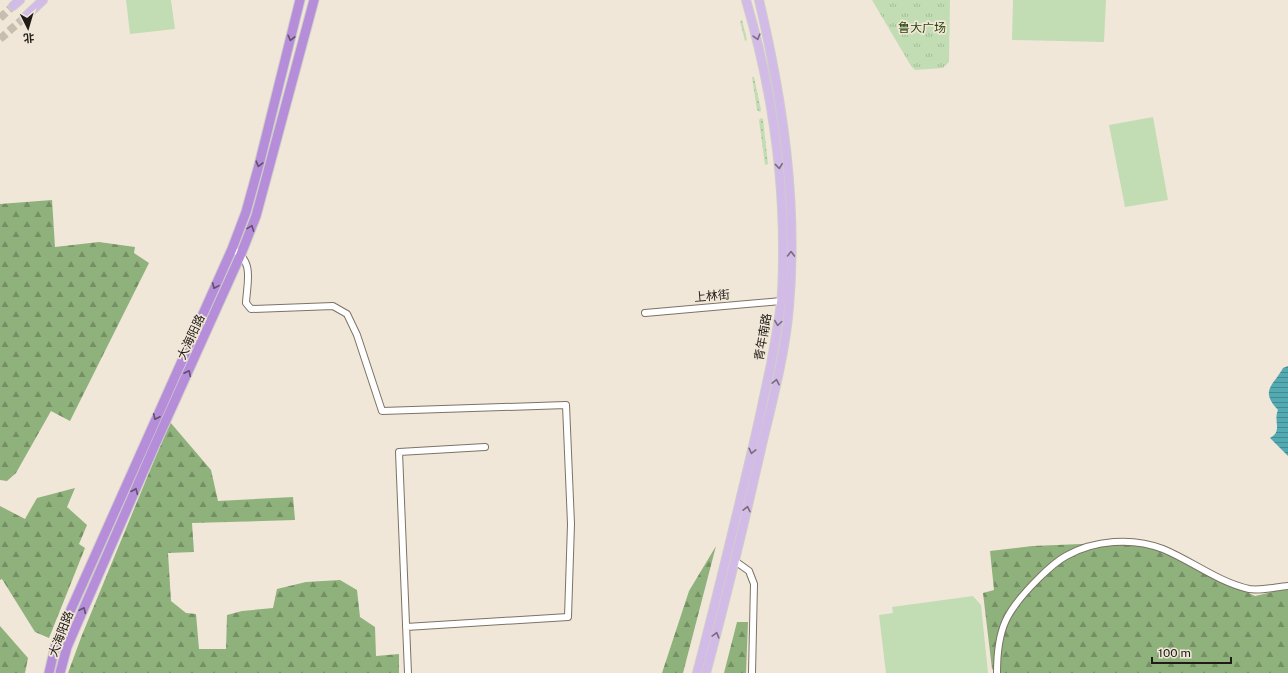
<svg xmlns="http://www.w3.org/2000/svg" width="1288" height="673" font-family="'Public Sans','Noto Sans SC',sans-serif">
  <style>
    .grass { fill: url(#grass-dots) }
    .forest { fill: url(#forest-firs) }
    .park { fill: url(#park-tufts) }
    .garden { fill: #c2ddb3 }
    .water { fill: url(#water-rules) }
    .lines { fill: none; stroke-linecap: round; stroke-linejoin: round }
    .major-tunnel { stroke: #c7beb1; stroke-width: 8; stroke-dasharray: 8 4; stroke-linecap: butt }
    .minor-casing { stroke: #7c7366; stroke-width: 8 }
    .major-casing { stroke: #cecdcc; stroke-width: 10 }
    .highway-casing { stroke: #cecdcc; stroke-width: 11 }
    .minor { stroke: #fff; stroke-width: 6 }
    .major { stroke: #d3bbe8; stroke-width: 8 }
    .highway { stroke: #b58dd8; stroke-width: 9 }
    .oneway { stroke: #796b7f }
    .oneway2 { stroke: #624e6d }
    .labels { text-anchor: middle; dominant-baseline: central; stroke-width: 3.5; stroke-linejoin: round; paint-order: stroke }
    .park-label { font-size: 12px; fill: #26450b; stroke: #f1e7d8 }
    .street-label { font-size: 12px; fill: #1f1b16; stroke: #f1e7d8 }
  </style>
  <defs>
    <pattern id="grass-dots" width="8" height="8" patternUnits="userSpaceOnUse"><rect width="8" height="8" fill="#c2ddb3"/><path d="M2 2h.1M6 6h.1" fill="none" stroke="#a6bd99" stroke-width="1.8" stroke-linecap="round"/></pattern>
    <pattern id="forest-firs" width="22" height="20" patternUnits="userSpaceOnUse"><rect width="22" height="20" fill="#8fb17b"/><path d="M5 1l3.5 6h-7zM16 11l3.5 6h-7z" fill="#748f64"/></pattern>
    <pattern id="park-tufts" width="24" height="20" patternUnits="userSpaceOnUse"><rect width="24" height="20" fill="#c2ddb3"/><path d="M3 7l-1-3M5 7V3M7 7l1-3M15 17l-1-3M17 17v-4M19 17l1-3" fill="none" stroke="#a6bd99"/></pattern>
    <pattern id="water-rules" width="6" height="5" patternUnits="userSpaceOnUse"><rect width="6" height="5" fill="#54aab3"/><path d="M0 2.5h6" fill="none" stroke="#458a91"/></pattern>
  </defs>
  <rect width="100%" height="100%" fill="#f1e7d8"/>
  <path class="grass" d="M742 20 747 40 745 41 740 21Z
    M752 77H754L761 110 760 112 757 110Z
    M761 118 763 119 768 164 765 165 759 120Z"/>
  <path class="forest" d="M52 200 55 247 99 242 135 247 134 253 149 263 70 421 51 411 16 473 7 481 0 480V204Z
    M170 422 211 470 218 501 293 497 295 520 192 523 194 552 168 553 171 601 186 613 196 614 199 649H226L227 615 242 611 273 608 277 589 306 582 340 580 357 590 360 617 375 627 376 656 399 654V673H68L82 635Z
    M75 488 67 507 87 525 79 544 85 548 49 638 35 632 2 579 0 580V506L25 519 37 498Z
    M1130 542 1165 553 1255 596 1288 588V673H997L992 669 983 593 994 590 990 551 1032 546Z
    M716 546 683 673H662L689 591Z
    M737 622H748L746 673H724Z
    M0 626 28 658 25 673H0Z"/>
  <path class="park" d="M872 0H950L949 62 943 68 915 70 911 66Z"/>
  <path class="garden" d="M126 0H171L175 29 130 34Z
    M1013 0H1106L1104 42 1012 40Z
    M1153 117 1168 200 1125 207 1109 125Z
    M973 596 981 605 988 673H886L879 615 893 613 892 607Z"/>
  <path class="water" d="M1288 366V456L1270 438C1283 431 1273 421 1278 410 1259 390 1274 385 1283 368Z"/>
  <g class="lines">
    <path class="major-tunnel" d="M0 18 13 6
      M0 39 24 18"/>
    <g class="minor-casing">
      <path id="minor" d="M232 249C255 261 247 282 246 303L251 309 333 306 347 314 357 335 382 411 566 405 571 524 568 617 406 627
        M645 313 781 301
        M735 561 749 571 754 584 752 673
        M408 673 399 452 485 447
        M997 673C997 628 1006 611 1038 579 1046 571 1055 562 1066 556 1094 540 1133 537 1163 549 1192 561 1218 582 1249 589 1261 591 1276 587 1288 586"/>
    </g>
    <g class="major-casing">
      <path id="major" d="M13 6 20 0
        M24 18 43 0
        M697 673C716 602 733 530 750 459 758 427 764 396 771 364 775 341 780 317 782 293 787 194 774 95 746 0
        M706 673C726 599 744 524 761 449 772 402 785 355 789 307 798 203 783 101 759 0"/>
    </g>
    <g class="highway-casing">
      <path id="highway" d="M49 673 56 643 232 249 246 212 259 165 300 0
        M60 673 67 647 154 447 241 254 256 216 314 0"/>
    </g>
    <use href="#minor" class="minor"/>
    <use href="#major" class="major"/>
    <use href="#highway" class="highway"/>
  </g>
  <defs><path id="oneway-chevron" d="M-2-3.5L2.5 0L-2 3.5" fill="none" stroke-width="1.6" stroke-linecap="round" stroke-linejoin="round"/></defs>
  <g class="oneway">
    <use href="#oneway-chevron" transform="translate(757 37) rotate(74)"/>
    <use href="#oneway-chevron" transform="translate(779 166) rotate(84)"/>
    <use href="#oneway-chevron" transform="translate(791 254) rotate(-89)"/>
    <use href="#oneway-chevron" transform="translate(778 323) rotate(98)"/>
    <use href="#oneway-chevron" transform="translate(776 382) rotate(-78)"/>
    <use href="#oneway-chevron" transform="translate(752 451) rotate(104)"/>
    <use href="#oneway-chevron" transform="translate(747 509) rotate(-77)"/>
    <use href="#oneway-chevron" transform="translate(716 635) rotate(-75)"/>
  </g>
  <g class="oneway2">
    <use href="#oneway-chevron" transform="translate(291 38) rotate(104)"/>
    <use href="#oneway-chevron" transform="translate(259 164) rotate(105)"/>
    <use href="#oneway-chevron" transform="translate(251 228) rotate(-69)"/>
    <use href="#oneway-chevron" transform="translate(215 286) rotate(114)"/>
    <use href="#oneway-chevron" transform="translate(188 373) rotate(-64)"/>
    <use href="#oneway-chevron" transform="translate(156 417) rotate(115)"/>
    <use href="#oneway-chevron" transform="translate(135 491) rotate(-67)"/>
    <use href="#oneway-chevron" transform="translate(83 610) rotate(-66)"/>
  </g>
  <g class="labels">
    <g class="park-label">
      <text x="922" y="28">鲁大广场</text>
    </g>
    <g class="street-label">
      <text transform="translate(712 296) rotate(-5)">上林街</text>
      <text transform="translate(191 337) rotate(-65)">大海阳路</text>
      <text transform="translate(763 337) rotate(-80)">青年南路</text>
      <text transform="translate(61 634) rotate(-69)">大海阳路</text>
    </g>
  </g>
  <g transform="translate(28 28) rotate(175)" stroke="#f1e7d8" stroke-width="3" paint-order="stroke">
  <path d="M0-3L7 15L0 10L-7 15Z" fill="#1f1b16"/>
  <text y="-6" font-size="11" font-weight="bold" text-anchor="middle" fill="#1f1b16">北</text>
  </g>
  <path d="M1152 657v6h79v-6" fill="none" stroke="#1f1b16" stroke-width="2"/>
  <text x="1158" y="657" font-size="12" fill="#1f1b16" stroke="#f1e7d8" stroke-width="3" paint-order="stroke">100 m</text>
</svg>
